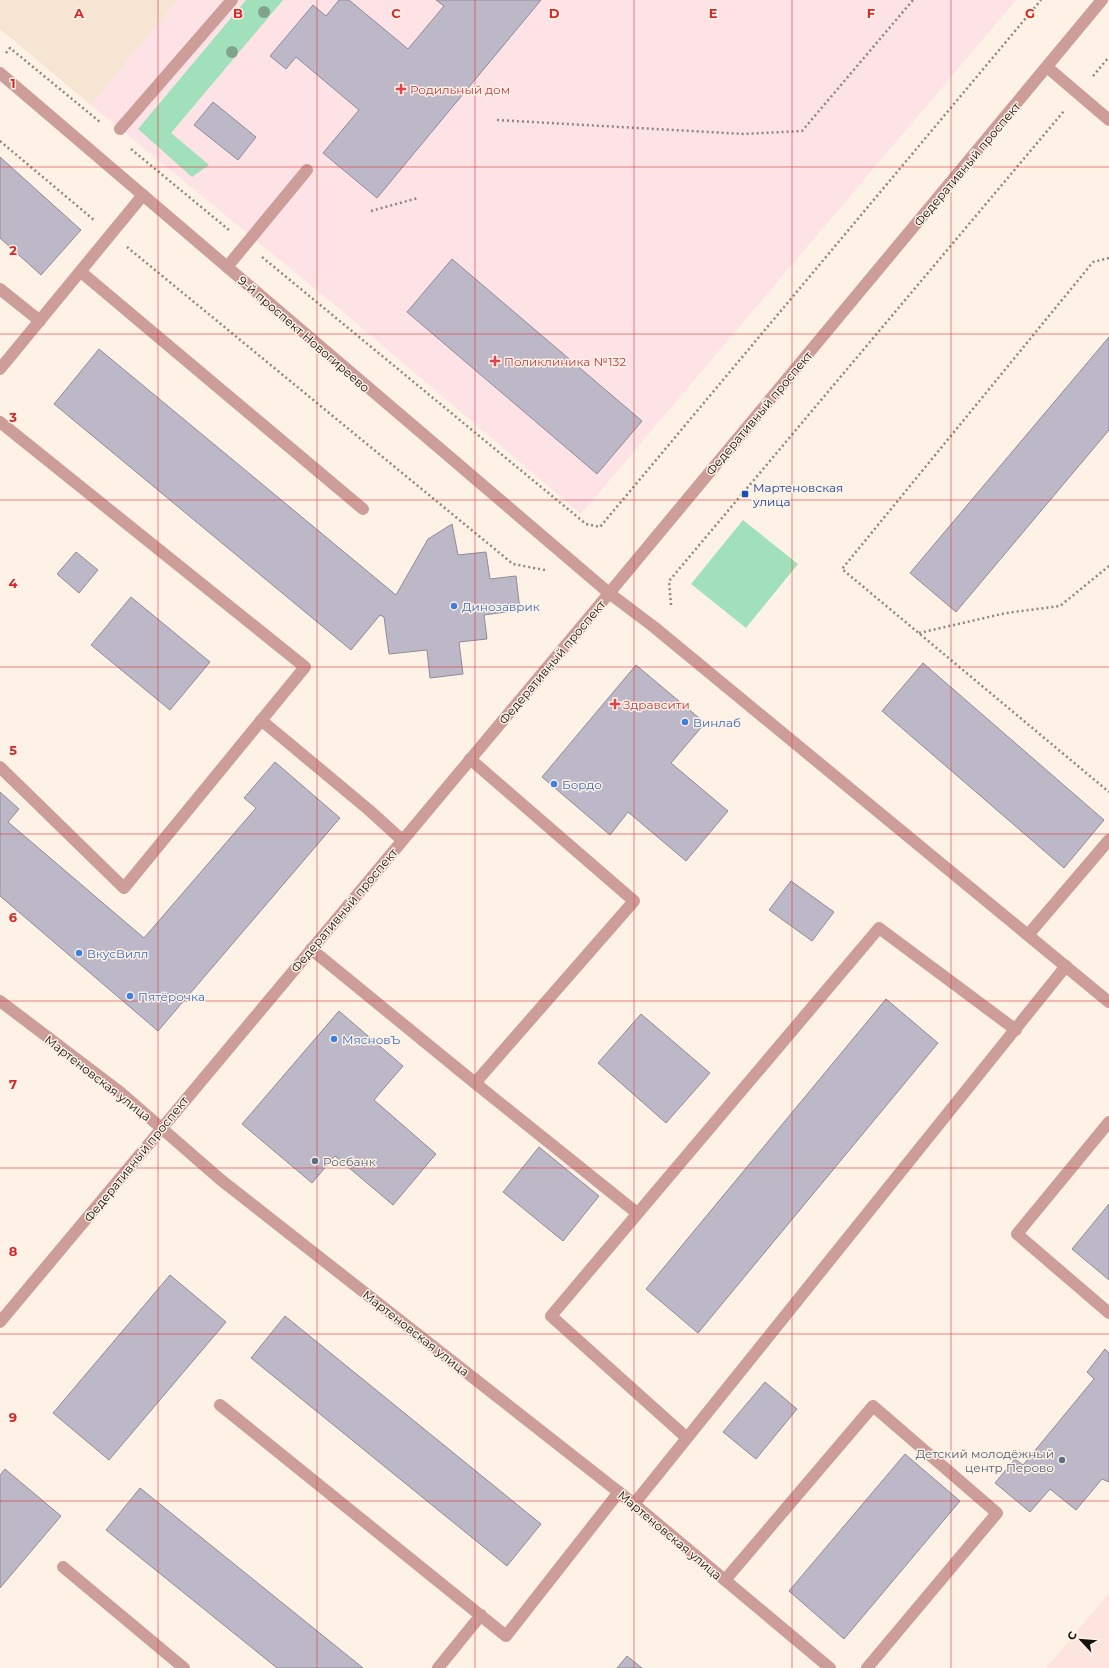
<svg xmlns="http://www.w3.org/2000/svg" width="1109" height="1668" font-family="Montserrat,sans-serif">
  <style>
    .built { fill: #f7e5d3 }
    .education { fill: #fde4dc }
    .medical { fill: #fde2e6 }
    .green { fill: #a0e0ba }
    .building { fill: #bdb8c7; stroke: #8f8b98 }
    .lines { fill: none; stroke-linecap: round; stroke-linejoin: round }
    .path { stroke: #8e867e; stroke-width: 2.5; stroke-dasharray: 2 3; stroke-linecap: butt }
    .service { stroke: #cc9d99; stroke-width: 12 }
    .minor { stroke: #cc9d99; stroke-width: 12 }
    .tree { fill: #80a48b }
    .grid { fill: none; stroke: #d62828; stroke-width: 1; stroke-opacity: 0.55 }
    .health-dot { fill: #e0444e; stroke: #fef2e6; stroke-width: 1.5 }
    .transit-dot { fill: #1a4fb4; stroke: #fef2e6; stroke-width: 1.5 }
    .shop-dot { fill: #3f7fe0; stroke: #fef2e6; stroke-width: 1.5 }
    .service-dot { fill: #5c6f8a; stroke: #fef2e6; stroke-width: 1.5 }
    .labels { text-anchor: middle; dominant-baseline: central; stroke-width: 3; stroke-linejoin: round; paint-order: stroke }
    .health-label { font-size: 12px; fill: #be3a42; stroke: #fef2e6; text-anchor: start }
    .street-label { font-size: 12px; fill: #14100c; stroke: #fef2e6 }
    .transit-label { font-size: 12px; fill: #164399; stroke: #fef2e6; text-anchor: start }
    .shop-label { font-size: 12px; fill: #366cbe; stroke: #fef2e6; text-anchor: start }
    .service-label { font-size: 12px; fill: #4e5e75; stroke: #fef2e6; text-anchor: start }
    .grid-label { font-size: 13px; text-anchor: middle; font-weight: bold; fill: #d62828; stroke: #fef2e6; stroke-width: 3; stroke-linejoin: round; paint-order: stroke }
  </style>
  <rect width="100%" height="100%" fill="#fef2e6"/>
  <path class="built" d="M0 0H178L91 105 0 29Z"/>
  <path class="education" d="M1109 1593V1668H1046Z"/>
  <path class="medical" d="M178 0H1016L581 514 330 301 91 105Z"/>
  <path class="green" d="M246 0H283L171 133 209 165 192 177 138 129Z
    M743 520 798 564 746 628 691 584Z"/>
  <path class="building" d="M339 0H349L408 49 444 6 436 0H541L377 198 323 153 359 110 296 57 286 69 270 56 313 5 326 16Z
    M213 102 256 137 238 160 194 125Z
    M0 157 81 230 41 275 0 238Z
    M452 259 642 421 597 474 407 312Z
    M1109 337V430L956 612 910 573Z
    M99 349 396 595 428 539 452 524 458 555 486 552 490 579 516 576 520 610 484 615 487 639 459 642 463 674 430 678 427 650 389 654 384 617 380 615 351 650 54 404Z
    M76 552 98 570 79 593 57 574Z
    M131 597 210 662 170 710 91 645Z
    M923 663 1104 820 1064 868 882 711Z
    M636 665 705 723 671 763 728 811 686 861 628 812 610 835 542 777Z
    M275 762 340 818 158 1031 0 896V792L19 809 8 822 144 938 256 808 244 798Z
    M791 881 834 912 812 941 769 910Z
    M886 999 938 1043 698 1333 646 1289Z
    M339 1011 403 1066 374 1100 436 1154 393 1205 335 1156 312 1183 242 1124Z
    M641 1014 710 1073 666 1123 598 1063Z
    M539 1147 599 1196 563 1241 503 1192Z
    M1109 1204V1280L1072 1249Z
    M170 1275 226 1322 109 1460 53 1413Z
    M285 1316 541 1524 507 1566 251 1358Z
    M1105 1349 1109 1353V1482L1102 1479 1076 1510 1050 1489 1030 1512 995 1483 1015 1459 1023 1465 1094 1379 1087 1372Z
    M765 1382 797 1409 756 1459 723 1432Z
    M905 1454 960 1501 844 1639 789 1591Z
    M5 1469 61 1516 0 1588V1475Z
    M140 1488 363 1668H277L106 1530Z
    M627 1656 642 1668H617Z"/>
  <g class="lines">
    <path class="path" d="M6 53 10 48 100 122
      M1093 76 1109 57
      M497 120 744 134 802 131 913 0
      M0 141 94 220
      M131 149 229 230
      M371 211 418 198
      M127 247 513 564 545 570
      M262 257 586 524 600 527 1041 0
      M1109 258 1093 262 842 569 1109 792
      M671 605 669 581 1064 111
      M919 633 1006 613 1060 606 1109 566"/>
    <path class="service" d="M1047 67 1109 120
      M120 129 232 0
      M227 267 307 170
      M81 272 363 509
      M0 289 40 321
      M0 369 143 195
      M0 422 305 667 124 888 0 767
      M609 593 654 627 1109 1002
      M261 720 369 810 402 840
      M1028 935 1109 840
      M311 949 475 1083 634 901 470 759
      M475 1083 637 1213
      M1109 1122 1017 1234 1109 1313
      M220 1405 506 1636 619 1492
      M687 1438 551 1316 879 928 1016 1030
      M634 1504 1066 966
      M63 1567 184 1668
      M725 1580 873 1406 997 1513 867 1668
      M438 1668 481 1615"/>
    <path class="minor" d="M0 73 609 593
      M0 1001 120 1092 221 1180 634 1504 830 1668
      M0 1322 591 615 1102 0"/>
  </g>
  <g class="tree">
    <circle cx="264" cy="12" r="6"/>
    <circle cx="232" cy="52" r="6"/>
  </g>
  <path class="grid" d="M158 0V1668M317 0V1668M475 0V1668M634 0V1668M792 0V1668M951 0V1668M0 167H1109M0 334H1109M0 500H1109M0 667H1109M0 834H1109M0 1001H1109M0 1168H1109M0 1334H1109M0 1501H1109"/>
  <g class="health-dot">
    <path d="M399 83h4v4h4v4h-4v4h-4v-4h-4v-4h4z"/>
    <path d="M493 355h4v4h4v4h-4v4h-4v-4h-4v-4h4z"/>
    <path d="M613 698h4v4h4v4h-4v4h-4v-4h-4v-4h4z"/>
  </g>
  <rect class="transit-dot" x="741" y="490" width="8" height="8" rx="2"/>
  <g class="shop-dot">
    <circle cx="454" cy="606" r="4"/>
    <circle cx="685" cy="722" r="4"/>
    <circle cx="554" cy="784" r="4"/>
    <circle cx="79" cy="953" r="4"/>
    <circle cx="130" cy="996" r="4"/>
    <circle cx="334" cy="1039" r="4"/>
  </g>
  <g class="service-dot">
    <circle cx="315" cy="1161" r="4"/>
    <circle cx="1062" cy="1460" r="4"/>
  </g>
  <g class="labels">
    <g class="health-label">
      <text x="410" y="89">Родильный дом</text>
      <text x="504" y="361">Поликлиника №132</text>
      <text x="623" y="704">Здравсити</text>
    </g>
    <g class="street-label">
      <text transform="translate(967 164) rotate(-50)">Федеративный проспект</text>
      <text transform="translate(304 334) rotate(41)">9-й проспект Новогиреево</text>
      <text transform="translate(759 413) rotate(-50)">Федеративный проспект</text>
      <text transform="translate(552 662) rotate(-50)">Федеративный проспект</text>
      <text transform="translate(344 910) rotate(-50)">Федеративный проспект</text>
      <text transform="translate(98 1078) rotate(38)">Мартеновская улица</text>
      <text transform="translate(136 1159) rotate(-51)">Федеративный проспект</text>
      <text transform="translate(416 1333) rotate(38)">Мартеновская улица</text>
      <text transform="translate(670 1535) rotate(40)">Мартеновская улица</text>
    </g>
    <g class="transit-label">
      <text x="753" y="487">Мартеновская<tspan x="753" dy="14">улица</tspan></text>
    </g>
    <g class="shop-label">
      <text x="462" y="606">Динозаврик</text>
      <text x="693" y="722">Винлаб</text>
      <text x="562" y="784">Бордо</text>
      <text x="87" y="953">ВкусВилл</text>
      <text x="138" y="996">Пятёрочка</text>
      <text x="342" y="1039">МясновЪ</text>
    </g>
    <g class="service-label">
      <text x="323" y="1161">Росбанк</text>
      <text x="1054" y="1453" text-anchor="end">Детский молодёжный<tspan x="1054" dy="14">центр Перово</tspan></text>
    </g>
  </g>
  <g class="grid-label">
    <text x="79" y="18">A</text>
    <text x="238" y="18">B</text>
    <text x="396" y="18">C</text>
    <text x="554" y="18">D</text>
    <text x="713" y="18">E</text>
    <text x="871" y="18">F</text>
    <text x="1030" y="18">G</text>
    <text x="13" y="88">1</text>
    <text x="13" y="255">2</text>
    <text x="13" y="422">3</text>
    <text x="13" y="588">4</text>
    <text x="13" y="755">5</text>
    <text x="13" y="922">6</text>
    <text x="13" y="1089">7</text>
    <text x="13" y="1256">8</text>
    <text x="13" y="1422">9</text>
  </g>
  <g transform="translate(1081 1640) rotate(296)" stroke="#fef2e6" stroke-width="3" paint-order="stroke">
  <path d="M0-3L7 15L0 10L-7 15Z" fill="#14100c"/>
  <text y="-6" font-size="11" font-weight="bold" text-anchor="middle" fill="#14100c">С</text>
  </g>
</svg>
